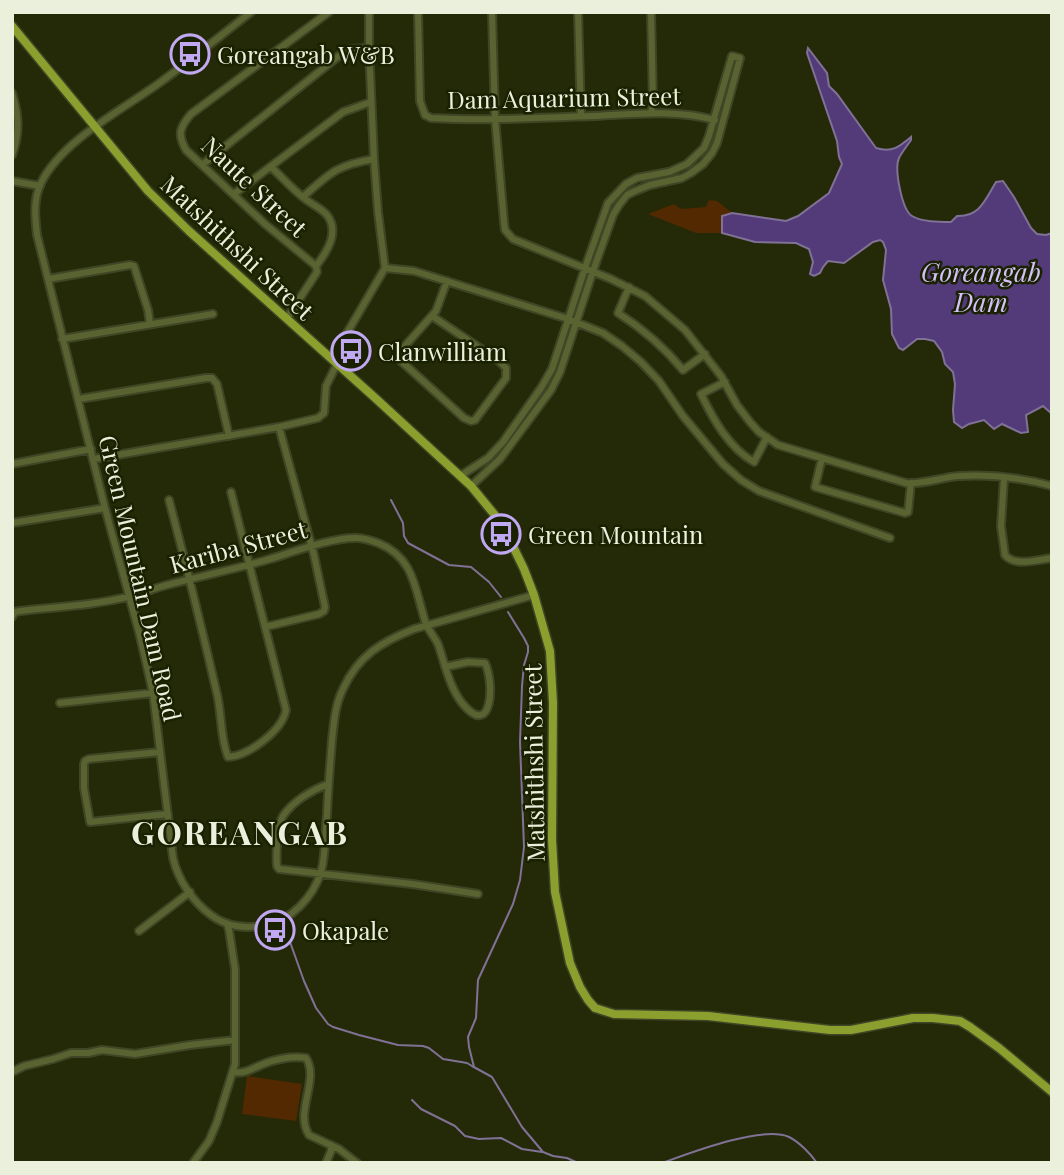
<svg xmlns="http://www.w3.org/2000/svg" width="1064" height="1175" font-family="'Playfair Display',serif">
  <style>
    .green { fill: #522900 }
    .water { fill: #523b78; stroke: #807196; stroke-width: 2 }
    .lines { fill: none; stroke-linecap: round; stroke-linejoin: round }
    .stream { stroke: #807196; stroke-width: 2 }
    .minor-casing { stroke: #404625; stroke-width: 10 }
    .major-casing { stroke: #404625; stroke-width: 11 }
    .minor { stroke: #596332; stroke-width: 6 }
    .major { stroke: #8b9f2e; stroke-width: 8 }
    .labels { text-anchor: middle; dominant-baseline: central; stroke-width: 5; stroke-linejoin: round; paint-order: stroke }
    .poi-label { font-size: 24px; fill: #ebf0dc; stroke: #1a2100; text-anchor: start }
    .street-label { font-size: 24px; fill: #ebf0dc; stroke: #1a2100 }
    .water-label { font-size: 26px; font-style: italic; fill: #d3c2f9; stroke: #1a2100 }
    .district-label { font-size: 32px; font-weight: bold; letter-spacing: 2px; fill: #ebf0dc; stroke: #1a2100 }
  </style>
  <rect width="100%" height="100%" fill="#242a07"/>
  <path class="green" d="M709 200 717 201 732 213 722 216V233H696L648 214 674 204 681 209 706 207Z
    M247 1076 302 1084 296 1121 242 1114Z"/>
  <path class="water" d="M808 48 827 73 829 86 837 94 876 148C892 153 899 147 911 137V140C907 146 902 152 899 158 894 169 902 210 912 216 922 222 939 222 951 222L957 216C980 217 985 200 996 182L1003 181 1014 197 1031 228 1037 234 1046 235 1052 233V414L1043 406 1026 415 1028 432 1021 433 1002 424 994 429 984 420 969 424 962 428 954 422 953 410 955 384 953 372 945 364 942 352 934 341 925 339H917L903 350 899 348 892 334 891 309 883 280 886 250 883 242 880 240 873 242 844 263 828 261 823 267 820 273 814 276 810 274 813 262 809 249 796 243 755 242 722 233V216L732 213 786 221 798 216 829 193 842 164 839 157 837 141 807 53Z"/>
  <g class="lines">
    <path class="stream" d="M391 500 403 523 404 536 408 543 449 565 471 567 489 582 501 597
      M285 928 304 981 316 1008 328 1024 333 1027 359 1035 398 1045 423 1046 429 1048 443 1059 467 1063 472 1066 492 1077 522 1127 543 1152 553 1156 567 1158 578 1163
      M474 1067 469 1047 468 1037 476 1018 478 980 513 904 520 880 524 847 520 742 522 686 524 665 528 652V646L524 638 508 612
      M412 1100 421 1109 455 1126 465 1136 479 1139 501 1138 522 1149 542 1152
      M662 1163C690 1153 762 1125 789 1137 799 1142 811 1154 817 1163"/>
    <g class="minor-casing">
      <path id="minor" d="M251 12C220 36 190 61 158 84 120 111 62 141 41 183 33 200 35 217 37 235L105 508 140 636 153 693 173 858C178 880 193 902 211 915 226 927 247 929 266 925 292 920 313 897 321 872 326 854 325 833 327 814 328 790 330 765 332 740 334 722 335 705 343 689 358 656 381 642 414 629L534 595
        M418 12 420 101 425 115 431 118C485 121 539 118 592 116 633 114 675 109 715 120
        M492 12 495 118 504 222 505 230 513 239 611 279 645 296 685 330 721 376 737 405 750 422 759 432 778 445 906 483C921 485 943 477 959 476 990 474 1022 478 1052 486
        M578 12 581 116
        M651 12 653 104 651 113
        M12 93C19 115 20 134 12 155
        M202 165 340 55 350 49 369 48
        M271 167C282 177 292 189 304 198 311 204 321 208 327 215 340 232 327 252 316 266
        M12 181 40 186
        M234 194 343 112 371 102
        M303 197C330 173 337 165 374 159
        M385 268 414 271 568 319 603 333 622 346 641 362 659 381 683 416 723 464 741 480 759 491 890 538
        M48 279 130 265 134 266 148 310 150 324
        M629 287 618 313C643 329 664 347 683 370L705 354
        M432 316 499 361 506 368V378L475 420 471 421 464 418 401 361V351L404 347 436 311 447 281
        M287 318 317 272 316 266 265 224 186 150C177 134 180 127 191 114L329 12
        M62 339 213 314
        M330 357 340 345 385 268 378 212 374 159 369 48V12
        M725 382 701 394C713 419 729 448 754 462L767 437
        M79 399 206 378H212L217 384 229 436
        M822 458 815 487 905 513 908 512 911 483
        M94 459 279 427 318 418 324 413 326 386 337 364
        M12 464 91 449
        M460 476 488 458 503 442 541 388 552 369 585 268 608 203 626 184 637 178 669 172 687 164 704 148 709 136 732 56 740 58 717 143 712 153 703 164 691 173 682 178 650 185 635 191 627 195 619 205 613 215 593 271 560 372 551 390 500 459 471 486
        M1004 478 1001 526 1005 555C1015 567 1037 560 1052 558
        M169 500C186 564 202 629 217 694 222 715 220 737 228 757 248 756 282 731 286 710L231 492
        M12 523 105 508
        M12 617 15 612 20 611C56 607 97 605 131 596 143 593 155 588 167 585 201 576 236 569 270 559 293 552 334 537 357 538 364 538 372 541 378 543 414 557 415 589 425 621 428 630 434 636 438 644 445 664 449 686 462 703 492 740 495 684 485 663L468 662 445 667
        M265 627 319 614 324 611 325 607 314 555 279 427
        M60 703 153 693
        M160 752 89 759 85 761 84 764V788L90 822 168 814
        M328 784C312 790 293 801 283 816 277 826 276 855 277 866L279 869 412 884 478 894
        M139 931 190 892
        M12 1072 24 1066 53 1059 71 1053H88L102 1050 135 1054 190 1045 235 1040
        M234 1072C245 1074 251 1069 261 1065 274 1059 292 1056 306 1058 320 1080 294 1112 309 1135L339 1149 357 1163
        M193 1163 209 1141 217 1122 235 1064V969L229 930 227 924
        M326 1163 331 1151V1145"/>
    </g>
    <g class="major-casing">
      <path id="major" d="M12 26 148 191 189 231 373 396 471 486 494 514 507 534 524 569 534 595 550 651 553 703 552 840 555 892 570 963 580 987 588 1000 595 1008 614 1014 708 1016 830 1030H851L913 1018H933L960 1021 970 1027 999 1048 1052 1092"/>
    </g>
    <use href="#minor" class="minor"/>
    <use href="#major" class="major"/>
  </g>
  <defs>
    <g id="bus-ring" transform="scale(2.0125)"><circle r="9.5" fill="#1a2100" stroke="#c1a8f3" stroke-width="1.5"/><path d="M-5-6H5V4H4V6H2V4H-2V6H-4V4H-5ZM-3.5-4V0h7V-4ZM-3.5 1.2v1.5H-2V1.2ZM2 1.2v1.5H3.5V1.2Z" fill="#c1a8f3"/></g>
  </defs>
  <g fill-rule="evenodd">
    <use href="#bus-ring" x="190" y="54"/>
    <use href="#bus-ring" x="351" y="351"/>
    <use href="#bus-ring" x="501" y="534"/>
    <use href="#bus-ring" x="275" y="930"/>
  </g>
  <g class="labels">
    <g class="poi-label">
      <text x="217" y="54">Goreangab W&amp;B</text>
      <text x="378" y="351">Clanwilliam</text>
      <text x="528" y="534">Green Mountain</text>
      <text x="302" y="930">Okapale</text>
    </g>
    <g class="street-label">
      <text transform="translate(564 97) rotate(-1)">Dam Aquarium Street</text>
      <text transform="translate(255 186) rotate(43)">Naute Street</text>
      <text transform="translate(238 247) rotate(43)">Matshithshi Street</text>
      <text transform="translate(238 546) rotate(-15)">Kariba Street</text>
      <text transform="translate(141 578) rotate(77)">Green Mountain Dam Road</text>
      <text transform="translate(533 763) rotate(-91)">Matshithshi Street</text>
    </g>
    <g class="water-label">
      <text x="981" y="271">Goreangab<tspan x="981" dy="30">Dam</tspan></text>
    </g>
    <g class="district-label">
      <text x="240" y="831">GOREANGAB</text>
    </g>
  </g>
  <rect width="1064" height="1175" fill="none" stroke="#ebf0dc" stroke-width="28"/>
</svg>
